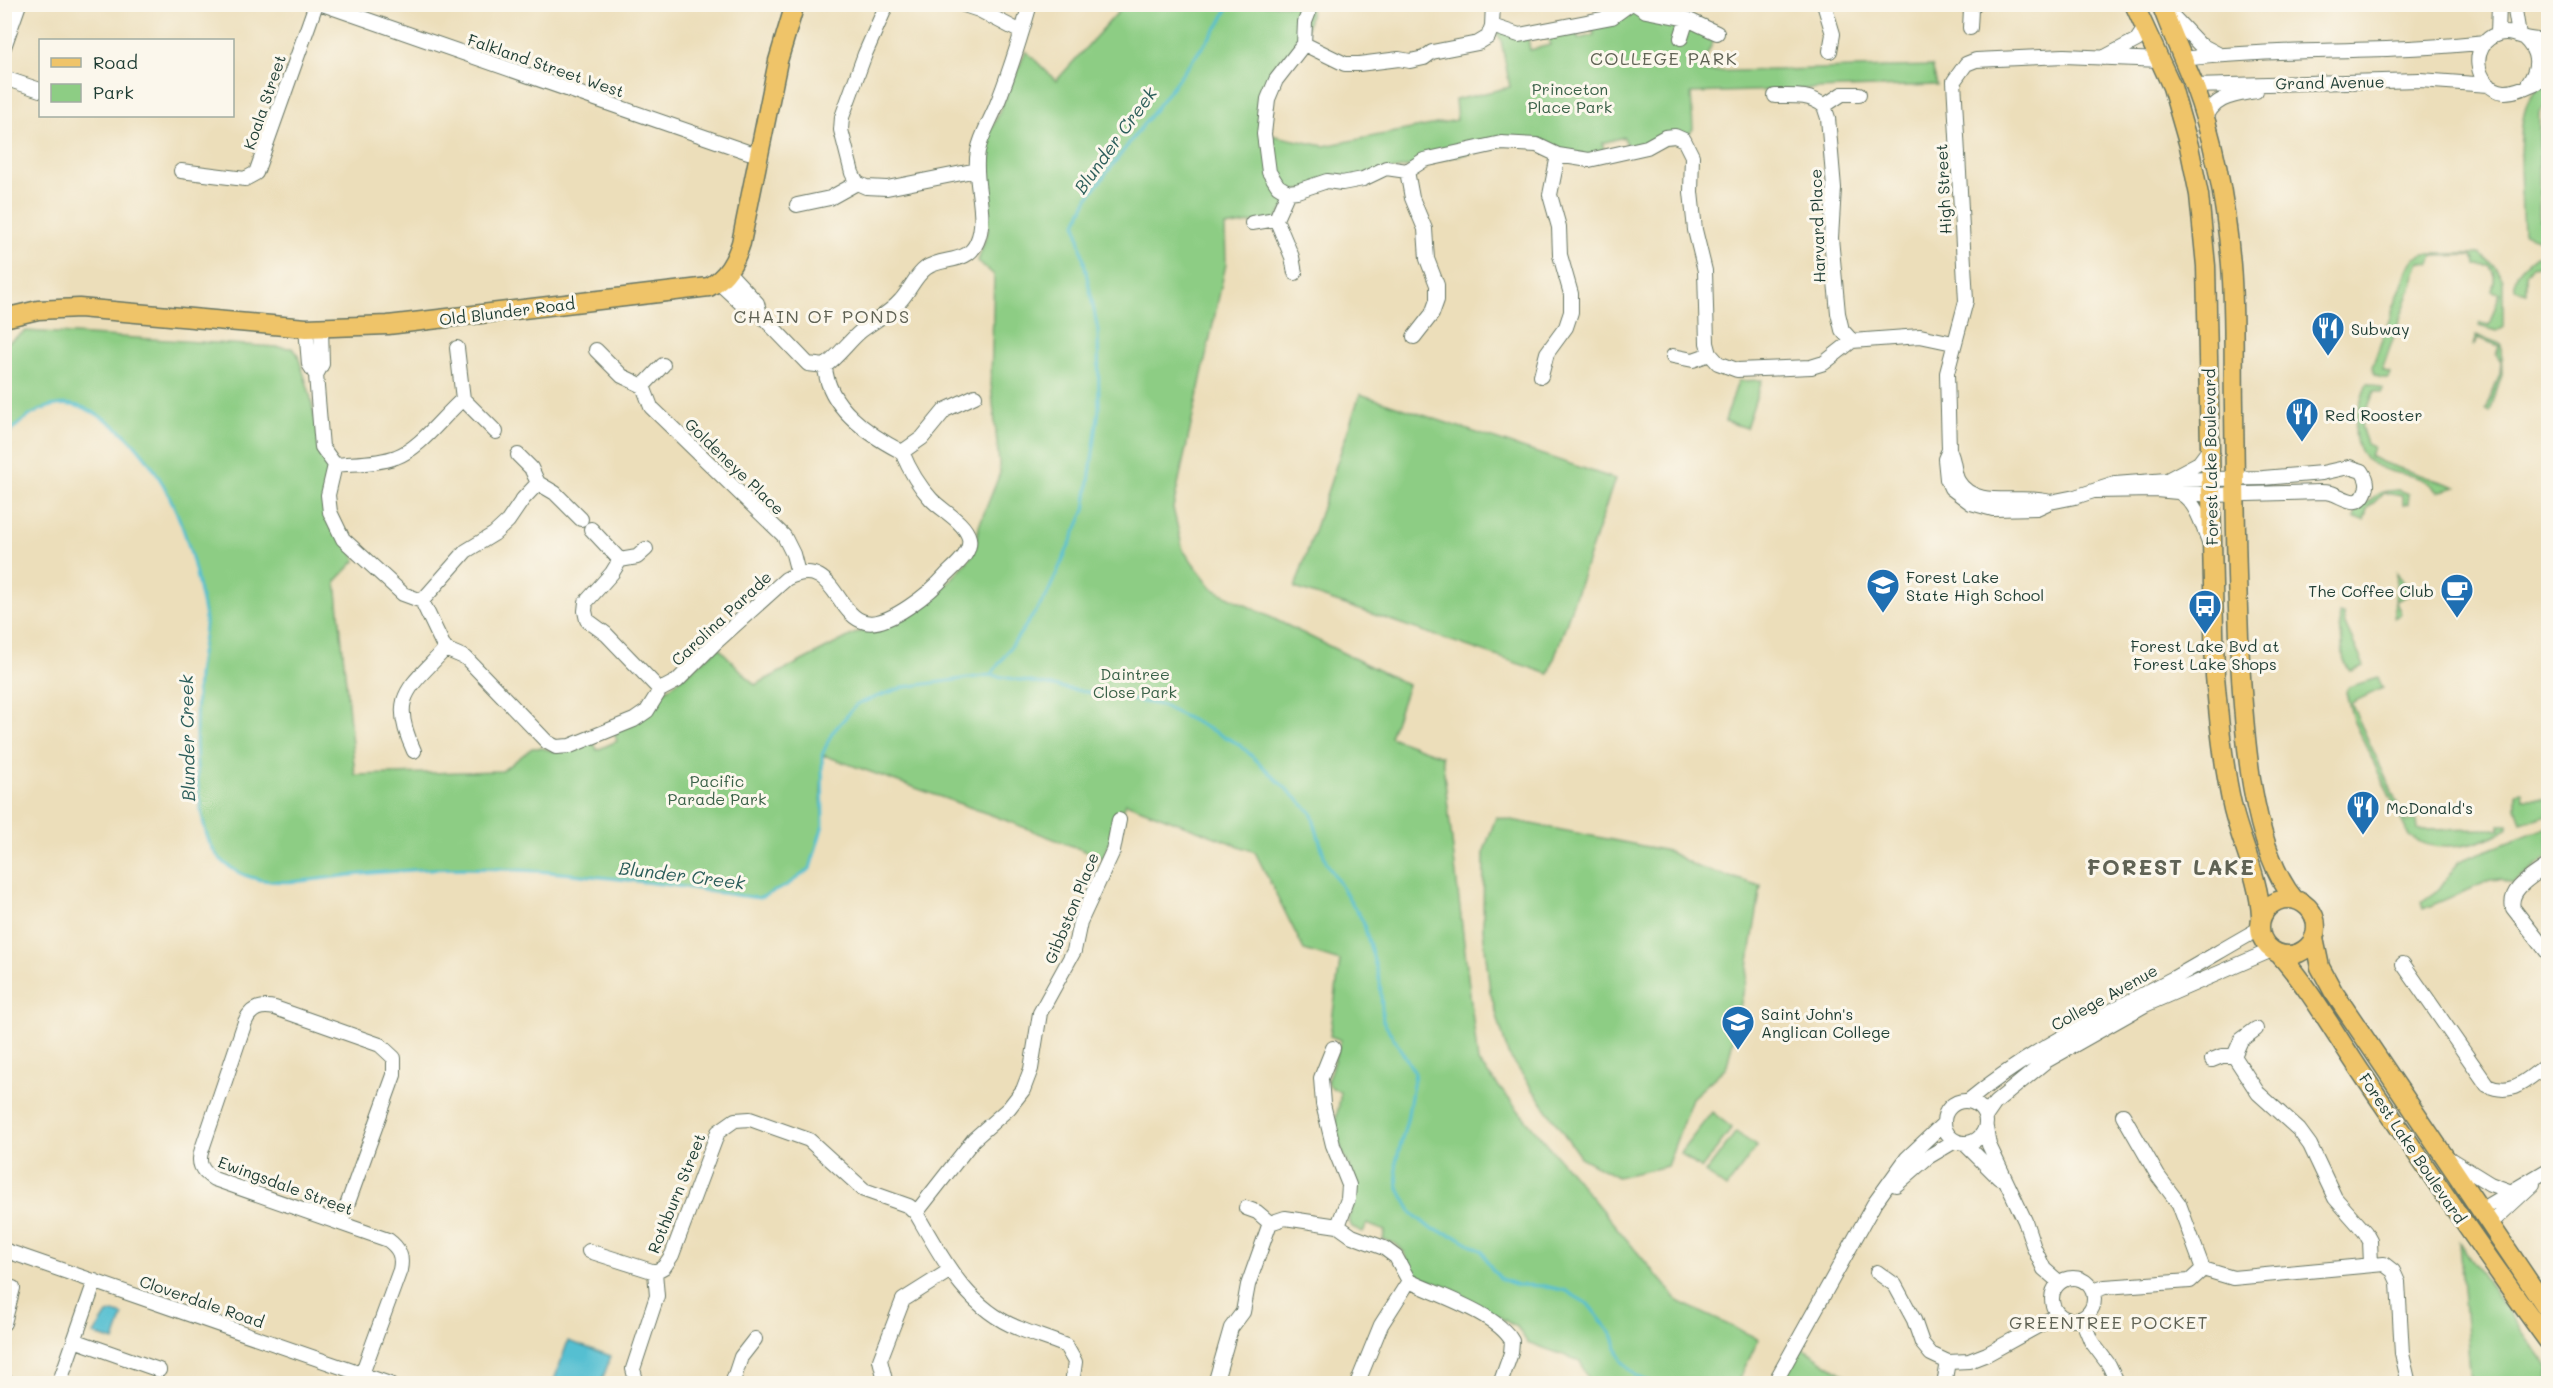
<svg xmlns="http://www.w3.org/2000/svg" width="2553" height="1388" font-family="Mali,sans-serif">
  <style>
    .green { fill: #8dcd84; stroke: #56855c; stroke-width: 1.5; fill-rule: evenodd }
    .water { fill: #55bfd1; stroke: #3a7e82; stroke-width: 1.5 }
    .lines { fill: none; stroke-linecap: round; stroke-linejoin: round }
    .stream { stroke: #55bfd1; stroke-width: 3 }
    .minor-casing { stroke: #677563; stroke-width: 16 }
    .major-casing { stroke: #677563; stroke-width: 21 }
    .minor { stroke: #fff; stroke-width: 14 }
    .major { stroke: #efc469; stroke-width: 18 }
    .labels { text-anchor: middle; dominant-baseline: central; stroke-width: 6; stroke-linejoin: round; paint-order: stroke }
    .street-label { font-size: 16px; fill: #1f3d34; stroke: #fbf7ec }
    .park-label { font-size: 16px; fill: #3a6148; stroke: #fbf7ec }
    .poi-label { font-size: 16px; fill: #1f3d34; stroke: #fbf7ec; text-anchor: start }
    .neighbourhood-label { font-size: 18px; letter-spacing: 1.5px; fill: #606355; stroke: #fbf7ec }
    .water-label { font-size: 18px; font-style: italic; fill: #2c5e5b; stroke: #fbf7ec }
    .district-label { font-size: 22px; font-weight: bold; letter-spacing: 1.5px; fill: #606355; stroke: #fbf7ec }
  </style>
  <rect width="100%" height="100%" fill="#fbf7ec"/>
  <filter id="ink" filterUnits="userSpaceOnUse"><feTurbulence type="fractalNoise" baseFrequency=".0167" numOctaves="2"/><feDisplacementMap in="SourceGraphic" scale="12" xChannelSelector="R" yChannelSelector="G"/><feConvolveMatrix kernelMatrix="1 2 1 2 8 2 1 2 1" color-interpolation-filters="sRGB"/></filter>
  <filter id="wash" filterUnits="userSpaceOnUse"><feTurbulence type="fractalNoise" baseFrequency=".008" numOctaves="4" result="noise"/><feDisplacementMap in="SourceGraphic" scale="24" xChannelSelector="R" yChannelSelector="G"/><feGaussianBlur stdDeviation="1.35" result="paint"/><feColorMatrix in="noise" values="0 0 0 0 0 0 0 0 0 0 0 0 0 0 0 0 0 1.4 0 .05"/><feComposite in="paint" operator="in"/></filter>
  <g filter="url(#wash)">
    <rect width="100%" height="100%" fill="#ecdeba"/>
    <path class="green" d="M1121 5H1312L1304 44 1276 80 1265 134 1324 146 1457 120 1455 100 1510 87 1501 40 1492 26 1519 35 1612 17 1630 5 1717 33 1699 72 1932 66 1937 85 1691 93 1693 129 1684 140 1589 160 1520 142 1297 191 1276 219 1225 227 1226 264 1173 508 1183 550 1213 589 1408 685 1390 737 1442 756 1478 1062 1679 1302 1759 1339 1737 1383H1590L1580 1361 1527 1342 1518 1328 1447 1286 1420 1277 1410 1267 1404 1252 1396 1244 1383 1239 1385 1231 1367 1224 1363 1232 1352 1227 1348 1219C1351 1210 1358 1198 1356 1187 1352 1166 1337 1149 1336 1125 1335 1114 1341 1104 1340 1092L1329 1086 1327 1082 1341 1040 1330 1036 1340 961 1304 950 1255 852 1126 803 1103 858 997 817 823 755 821 793 823 825 810 869 786 886 760 898C729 895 699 889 669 885 584 875 498 864 412 870 390 872 367 873 344 876 300 881 248 893 216 854 192 824 195 713 198 674 200 657 204 640 205 623 205 612 201 600 199 589 186 520 153 437 84 408 53 396 24 416 5 438V344L26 331 292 348 297 353 310 394 320 445 330 466 326 494 356 560 336 581 355 775 502 771 532 748H542L557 752 593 741 597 750 617 741 614 732 719 648 755 685 858 632 885 626 905 616 927 602 950 581 970 558 975 549 979 526 1000 473 991 383 994 275 978 261 988 231 985 151 989 135 1026 51 1056 81 1119 11ZM1592 24 1594 35 1578 39 1576 27ZM1547 34 1550 45 1530 50 1528 38ZM1624 137 1627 148 1605 153 1602 143Z
      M2548 85V103L2539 112V220H2548V238L2540 239 2523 233C2522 200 2514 125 2530 98 2534 90 2541 87 2548 85Z
      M2424 254H2480L2496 268 2503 280V328L2497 331 2479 326 2480 323 2489 325 2500 293 2492 291C2495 280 2496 275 2489 266L2476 265 2475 259 2473 258 2472 255 2433 256 2430 264 2420 262 2382 370 2390 373 2388 378H2381L2374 375 2372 367 2408 268 2415 258Z
      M2536 255H2544V264L2532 266 2526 274V293L2515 289C2513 272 2524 265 2536 255Z
      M2476 335 2501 344 2502 375 2490 411 2486 410 2500 374 2501 362 2496 355 2499 346 2478 338 2473 346Z
      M1762 380 1746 428 1725 421 1738 381Z
      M2367 383 2383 389 2382 393 2374 391 2361 427 2367 444 2373 447 2370 456 2381 462 2456 487 2438 492C2426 477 2411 476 2393 472 2342 459 2353 422 2367 383Z
      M1360 394 1615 479 1549 674 1295 588Z
      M2399 490 2409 494 2408 504 2403 505V496L2384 493 2367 509 2364 520 2354 518C2356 509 2359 508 2366 503 2380 492 2380 491 2399 490Z
      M2397 572 2409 595 2396 601 2401 614 2394 618Z
      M2339 614 2343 615 2344 622 2364 666 2351 671 2344 663Z
      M2378 678 2383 688 2351 703 2406 822 2417 821 2418 830 2500 829V825H2508V828C2480 846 2438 856 2409 836L2353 720 2346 692 2348 687Z
      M2522 792 2523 799H2548V815L2521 823 2516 807V793Z
      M1496 817 1668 851 1697 867 1761 886 1746 980 1727 1066 1692 1098 1667 1166 1617 1177 1580 1157 1508 1054 1490 991 1483 929 1484 851Z
      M2548 827V857L2513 884 2500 879 2491 880 2423 909 2421 902 2439 889 2459 861Z
      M1712 1112 1732 1128 1701 1169 1680 1153Z
      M1736 1132 1757 1147 1726 1188 1705 1173Z
      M2459 1242 2548 1368V1383H2471Z
      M1795 1343 1856 1383 1775 1384Z"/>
    <path class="water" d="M114 1312 123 1315 114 1341 94 1334 107 1314Z
      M568 1341 611 1356 601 1383H553Z"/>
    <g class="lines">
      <path class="stream" d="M4 438C24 416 53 396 84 408 153 437 186 520 199 589 201 600 205 612 205 623 204 640 200 657 198 674 195 713 192 824 216 854 248 893 300 881 344 876 367 873 390 872 412 870 498 864 584 875 669 885 699 889 729 895 760 898L786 886 810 869 823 825 822 755 832 733 857 704 904 687 991 675 1046 597 1085 510 1099 409 1098 330 1076 223 1089 196 1219 25 1230 4
        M991 675 1161 705 1239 744 1311 812 1326 862 1363 921 1380 982 1383 1021 1415 1073 1407 1120 1396 1162 1398 1187 1412 1213 1430 1228 1458 1237 1482 1251 1492 1269 1501 1279 1518 1285 1545 1286 1566 1291 1588 1304 1612 1334 1621 1360 1635 1375 1652 1384"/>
    </g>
  </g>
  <g filter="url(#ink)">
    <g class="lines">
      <g class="minor-casing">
        <path id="minor" d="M322 4 748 152 759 153
          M887 4 865 54 842 117 841 130 852 173 857 183 866 187 887 188 977 170
          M961 4 979 10 1021 32
          M1312 4 1305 22 1304 44 1276 80 1268 99 1264 134 1269 172 1278 186 1288 192 1297 191 1327 181 1342 183 1363 179 1386 168 1407 171 1424 160 1501 143 1537 145 1558 155 1589 160 1647 147 1665 137 1675 136 1684 140 1692 156 1691 192 1695 230 1705 271 1707 343 1710 354 1718 363 1737 370 1811 367 1824 363 1852 341 1920 336 1953 343
          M1635 4 1646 11 1687 19 1717 33
          M1824 4 1833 34 1830 51
          M2514 4 2519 35
          M2165 8 2199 44 2218 54
          M1492 26 1519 35 1612 17 1630 4
          M1970 28 1971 9 1975 4
          M2498 34 2499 4
          M1681 38 1687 19
          M2524 38C2539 52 2540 67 2528 84
          M2548 41C2541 40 2532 40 2525 38 2515 35 2509 31 2498 34 2468 43 2474 88 2504 92 2517 93 2535 82 2548 78
          M1304 44 1345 64H1359L1399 59 1410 61 1424 58 1432 52 1478 43 1488 37 1492 26 1493 4
          M4 47 19 4
          M2103 58 2137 40 2145 28
          M2182 59C2282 47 2385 54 2485 42
          M4 78 40 90
          M2194 86 2420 80 2489 85
          M1775 96C1794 96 1809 94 1824 106L1842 94H1859
          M1824 106 1828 118 1834 188 1831 238 1838 313 1842 330 1852 341
          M2205 122C2211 97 2234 95 2256 91
          M181 171 245 179 256 173 316 4
          M1407 171 1412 198 1425 229 1427 259 1437 285V300L1432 314 1414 337
          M797 205 830 198 857 183
          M1276 219 1292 257 1295 273
          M1252 223 1276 219 1288 192
          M728 272 757 303 760 314 808 364 825 366C839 356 848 342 861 331 874 321 890 313 901 300 910 290 915 276 926 268 943 256 967 265 977 242 989 215 972 181 978 151 981 136 989 123 995 109 1009 75 1020 39 1030 4
          M718 282 749 311 760 314
          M306 328 309 364 316 375 322 447 335 465 328 495 330 512 343 539 403 594 422 601 445 649 466 658 547 742 556 747 570 746 634 720 647 711 660 690 677 681 715 643 786 579C834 554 835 615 865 622 888 628 932 591 946 575 956 565 972 553 969 538 965 522 941 510 931 499 918 485 909 469 902 452 869 435 827 406 825 366
          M457 348 463 399 496 432
          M596 350 622 376 643 386 651 407 784 536 793 554 798 573
          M1673 356 1693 360 1710 354
          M316 375 322 364 321 328
          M1541 376 1547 353 1566 327 1571 312V294L1560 255 1559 227 1550 195 1558 155
          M643 386 663 365
          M1949 450 1945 459 1947 479 1951 488 1971 503 1993 509 2037 508 2050 502 2075 497 2115 484 2167 480 2263 478 2322 473 2349 467 2362 471C2366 477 2369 483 2366 490 2359 510 2345 498 2334 494 2330 492 2324 492 2320 492L2211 495 2156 490 2094 491
          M902 452 922 438 945 410 975 396
          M518 455 531 468 538 483 555 493 581 519
          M335 465C354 463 377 464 396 457 420 449 443 416 463 399
          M2169 479 2199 463 2211 447
          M2180 493C2197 502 2203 528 2210 544
          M2050 502C2023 493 1975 511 1958 481 1953 472 1955 461 1949 450L1947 373 1966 301 1954 81 1966 64 1976 60 2064 56 2161 60
          M591 529 620 560 637 557 646 549
          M620 560 612 573 586 602 585 611 587 620 606 634 660 690
          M422 601 466 551 494 534 508 521 523 499 538 483
          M414 751C388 696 410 688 445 649
          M2548 865C2534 876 2508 888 2513 908L2548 953
          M2403 964 2487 1085C2513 1097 2527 1079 2548 1064
          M1333 1048 1321 1078 1323 1104 1333 1145 1349 1185 1348 1199 1338 1226
          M2234 1056 2258 1093 2299 1130 2310 1145 2335 1198 2365 1232 2370 1241 2371 1264
          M2212 1060 2222 1056H2234L2241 1040 2256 1029
          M1944 1122a21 21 0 1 1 42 0a21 21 0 1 1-42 0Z
          M1968 1101C2029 1050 2103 1016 2172 979 2201 963 2230 945 2259 929
          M2123 1115 2158 1176 2179 1204 2203 1269
          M1986 1116 1995 1103 2046 1061 2145 1005 2272 950
          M1986 1128 1989 1145 2025 1221 2034 1248 2044 1269 2059 1282
          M1964 1143 1999 1178
          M2448 1158 2490 1184 2509 1191
          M1896 1185 1928 1157 1955 1141
          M1246 1208 1257 1212 1270 1223
          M2482 1209 2548 1170
          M916 1213 974 1139 1009 1108 1023 1090 1031 1069 1040 1013 1074 951 1080 922 1113 851 1119 820
          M341 1222 394 1075V1058L380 1045 275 1008C261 1005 251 1008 245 1022L202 1149C197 1163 201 1171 214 1179L388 1240C399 1248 403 1256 400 1270L362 1374
          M2491 1223 2533 1184
          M4 1250 390 1384
          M589 1251 655 1272
          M655 1272 664 1267 672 1255 718 1132 735 1120 750 1119 809 1140 864 1190 909 1206 916 1213C942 1258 967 1308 1018 1328 1034 1335 1050 1339 1066 1346L1075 1362 1072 1384
          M1877 1272 1895 1285 1914 1320 1922 1343 1931 1354 1948 1362 1969 1361 1987 1354 2058 1315
          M2052 1299a21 21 0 1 1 42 0a21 21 0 1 1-42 0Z
          M2093 1291 2105 1287 2190 1281 2203 1269 2233 1278 2384 1264 2393 1271 2398 1282 2402 1354 2409 1384
          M2082 1319 2091 1341 2109 1365 2118 1384
          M4 1323 13 1288
          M74 1340 159 1370
          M4 1381 11 1384
          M59 1384 95 1281
          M637 1384 633 1369 657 1296 655 1272
          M732 1384 741 1357 755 1339
          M886 1384 880 1360 903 1300 949 1271
          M1215 1384 1231 1328 1243 1312 1248 1285 1270 1223 1285 1218 1338 1226 1352 1236 1384 1248 1396 1257 1409 1281C1438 1295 1496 1313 1512 1341L1511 1353 1500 1384
          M1357 1384 1381 1325 1409 1281
          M1774 1384 1874 1204 1907 1158 1943 1124
          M1944 1384 1948 1362"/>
      </g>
      <g class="major-casing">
        <path id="major" d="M2134 4 2172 87 2189 146 2199 195 2206 266 2215 676C2219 720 2223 765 2233 809 2242 845 2259 879 2261 916
          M2161 4C2171 32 2183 58 2194 85 2215 141 2226 206 2231 265 2235 312 2233 360 2234 407 2235 492 2236 576 2240 660 2244 728 2250 845 2294 899
          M4 318 38 310 79 308 306 328 388 325 709 287C727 277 735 262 741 243L778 61 795 4
          M2260 927a28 28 0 1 1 56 0a28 28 0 1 1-56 0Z
          M2314 938 2320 967 2333 991 2548 1310
          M2279 954C2312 991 2336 1036 2365 1078 2425 1166 2485 1255 2548 1341"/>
      </g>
      <use href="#minor" class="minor"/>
      <use href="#major" class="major"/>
    </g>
  </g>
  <defs>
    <g id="restaurant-pin" transform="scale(1.725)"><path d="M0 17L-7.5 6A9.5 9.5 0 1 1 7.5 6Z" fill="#1f6fb2" stroke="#fbf7ec"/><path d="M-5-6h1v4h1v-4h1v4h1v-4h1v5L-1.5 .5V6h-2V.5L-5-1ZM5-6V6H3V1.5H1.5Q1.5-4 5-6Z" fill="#fff"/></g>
    <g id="school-pin" transform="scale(1.725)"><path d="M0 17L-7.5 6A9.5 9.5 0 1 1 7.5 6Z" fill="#1f6fb2" stroke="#fbf7ec"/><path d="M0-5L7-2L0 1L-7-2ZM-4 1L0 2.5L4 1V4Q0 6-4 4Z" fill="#fff"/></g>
    <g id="cafe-pin" transform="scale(1.725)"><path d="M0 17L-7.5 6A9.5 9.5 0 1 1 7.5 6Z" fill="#1f6fb2" stroke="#fbf7ec"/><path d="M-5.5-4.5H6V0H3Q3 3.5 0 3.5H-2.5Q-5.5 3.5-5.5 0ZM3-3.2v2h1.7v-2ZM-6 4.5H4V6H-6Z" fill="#fff"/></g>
    <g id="bus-pin" transform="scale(1.725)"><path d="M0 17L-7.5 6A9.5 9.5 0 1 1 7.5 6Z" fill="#1f6fb2" stroke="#fbf7ec"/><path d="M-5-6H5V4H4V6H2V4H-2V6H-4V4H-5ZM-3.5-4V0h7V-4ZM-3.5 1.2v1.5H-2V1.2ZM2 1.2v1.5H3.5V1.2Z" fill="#fff"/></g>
  </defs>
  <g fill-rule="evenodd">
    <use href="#restaurant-pin" x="2328" y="328"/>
    <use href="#restaurant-pin" x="2302" y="414"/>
    <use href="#school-pin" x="1883" y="585"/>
    <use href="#cafe-pin" x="2457" y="590"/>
    <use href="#bus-pin" x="2205" y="606"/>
    <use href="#restaurant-pin" x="2363" y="807"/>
    <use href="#school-pin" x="1738" y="1022"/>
  </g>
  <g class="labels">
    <g class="street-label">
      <text transform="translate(546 65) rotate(19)">Falkland Street West</text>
      <text transform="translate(2330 82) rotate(-1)">Grand Avenue</text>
      <text transform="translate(264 102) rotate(-71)">Koala Street</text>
      <text transform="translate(1943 189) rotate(-93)">High Street</text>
      <text transform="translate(1817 226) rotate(-92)">Harvard Place</text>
      <text transform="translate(507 311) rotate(-7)">Old Blunder Road</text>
      <text transform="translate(2210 457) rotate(-91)">Forest Lake Boulevard</text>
      <text transform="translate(735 466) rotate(44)">Goldeneye Place</text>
      <text transform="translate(721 618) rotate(-43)">Carolina Parade</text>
      <text transform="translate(1071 908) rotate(-68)">Gibbston Place</text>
      <text transform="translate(2104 997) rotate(-29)">College Avenue</text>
      <text transform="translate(2413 1148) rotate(56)">Forest Lake Boulevard</text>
      <text transform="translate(286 1185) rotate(20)">Ewingsdale Street</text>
      <text transform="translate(676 1193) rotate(-68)">Rothburn Street</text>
      <text transform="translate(202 1301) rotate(19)">Cloverdale Road</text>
    </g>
    <g class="park-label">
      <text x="1570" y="88">Princeton<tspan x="1570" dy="18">Place Park</tspan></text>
      <text x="1135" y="673">Daintree<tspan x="1135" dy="18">Close Park</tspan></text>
      <text x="717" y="780">Pacific<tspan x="717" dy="18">Parade Park</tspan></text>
    </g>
    <g class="poi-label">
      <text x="2351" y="328">Subway</text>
      <text x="2325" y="414">Red Rooster</text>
      <text x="1906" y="576">Forest Lake<tspan x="1906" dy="18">State High School</tspan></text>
      <text x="2434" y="590" text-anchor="end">The Coffee Club</text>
      <text x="2205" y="645" text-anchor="middle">Forest Lake Bvd at<tspan x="2205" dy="18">Forest Lake Shops</tspan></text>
      <text x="2386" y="807">McDonald's</text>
      <text x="1761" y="1013">Saint John's<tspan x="1761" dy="18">Anglican College</tspan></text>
    </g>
    <g class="neighbourhood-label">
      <text x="1664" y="58">COLLEGE PARK</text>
      <text x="822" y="316">CHAIN OF PONDS</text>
      <text x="2109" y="1322">GREENTREE POCKET</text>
    </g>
    <g class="water-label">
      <text transform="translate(1115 140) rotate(-54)">Blunder Creek</text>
      <text transform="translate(187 738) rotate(-91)">Blunder Creek</text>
      <text transform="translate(682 875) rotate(7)">Blunder Creek</text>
    </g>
    <g class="district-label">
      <text x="2171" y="866">FOREST LAKE</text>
    </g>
  </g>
  <rect width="2553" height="1388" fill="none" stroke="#fbf7ec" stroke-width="24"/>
  <rect x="39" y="39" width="195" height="78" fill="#fbf7ec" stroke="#a3ada2" stroke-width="1.5"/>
  <rect x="51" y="58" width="30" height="9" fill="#efc469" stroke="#a3ada2" stroke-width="1.5"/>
  <text x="93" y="69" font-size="18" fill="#1f3d34">Road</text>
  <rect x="51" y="84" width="30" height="18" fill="#8dcd84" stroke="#a3ada2" stroke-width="1.5"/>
  <text x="93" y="99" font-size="18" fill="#1f3d34">Park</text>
</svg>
